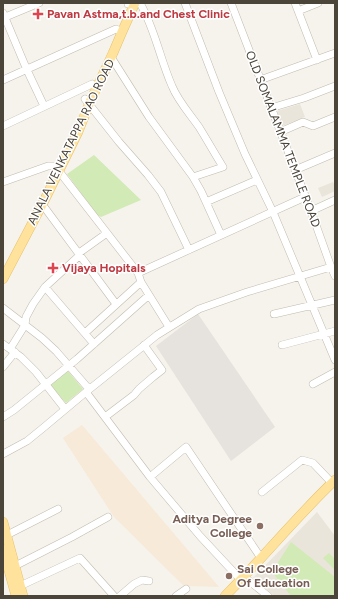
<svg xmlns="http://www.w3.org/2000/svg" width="338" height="599" font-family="Figtree,sans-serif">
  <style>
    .residential { fill: #eae5da }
    .commercial { fill: #f7ead8 }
    .industrial { fill: #e6e2dd }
    .green { fill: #d2eab5 }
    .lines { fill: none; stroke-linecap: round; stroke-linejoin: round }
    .minor-casing { stroke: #c2bbae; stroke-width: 8 }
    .major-casing { stroke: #e6c16a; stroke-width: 10 }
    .minor { stroke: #fff; stroke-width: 7 }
    .major { stroke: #ffe39c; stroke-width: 9 }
    .health-dot { fill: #e0444e; stroke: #fff; stroke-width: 1.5 }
    .education-dot { fill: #8d6e63; stroke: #fff; stroke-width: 1.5 }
    .labels { text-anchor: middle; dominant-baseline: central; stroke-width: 3; stroke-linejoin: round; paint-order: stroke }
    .health-label { font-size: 12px; font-weight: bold; fill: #be3a42; stroke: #fff; text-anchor: start }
    .street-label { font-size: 12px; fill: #4b4439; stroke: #fff }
    .education-label { font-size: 12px; font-weight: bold; fill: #785e54; stroke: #fff; text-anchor: end }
  </style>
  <rect width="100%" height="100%" fill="#f6f3ec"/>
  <path class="residential" d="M300 104 305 117 282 126 277 111Z
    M333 182 335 186V191L322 197 318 188Z
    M317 512 335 536V596H274L253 578Z"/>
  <path class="commercial" d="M82 425 219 587 184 586 114 517 63 438Z"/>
  <path class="industrial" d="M198 314 275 427 231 461 156 346Z"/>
  <path class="green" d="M94 155 141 200 101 217 97 215 67 174Z
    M67 370 83 389 66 403 49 384Z
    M291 542 335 577V596H291L272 572Z
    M329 553 335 559V567L334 569 323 558Z"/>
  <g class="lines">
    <g class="minor-casing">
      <path id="minor" d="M128 3V4
        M140 3C155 29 160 59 172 86 178 101 190 114 199 127 207 140 215 154 223 167L193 177
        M185 3 219 92 245 154 273 212 335 360
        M231 3 311 211 331 267 335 276
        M295 3 317 60
        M298 11 318 3
        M3 13 27 70 44 106
        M3 18 39 3
        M111 57 149 117 193 177 201 191 221 235
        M3 80 116 29 122 32
        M260 80 335 53
        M85 99 119 142 148 175 161 192 189 250
        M271 108 304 98 335 86
        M3 126 92 84
        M280 132 303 122 313 126 335 117
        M295 170 335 153
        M3 182 48 166H55L138 273 141 282 169 327
        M206 202 257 180
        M42 204 116 304
        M311 211 335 200
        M79 253 107 233
        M138 273 305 197
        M45 287 94 344
        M3 308 42 338 56 351 89 389
        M274 314 335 300
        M85 333 141 282
        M3 344 21 357 36 372 65 409
        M282 345 335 331
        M10 349 25 325 26 317 33 304 45 287 80 255
        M3 367 15 352
        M313 384 335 372
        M86 392 150 477 200 536 241 580H248L268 596
        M3 417 14 410 77 359 149 295
        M105 417 134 395 139 389 153 377 162 370 144 345
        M3 454 27 441 43 428 86 392 157 335 199 309 247 292 331 267
        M150 477 186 447 261 558
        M262 492 302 460 313 463 332 483
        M7 535 58 509
        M15 566 72 537 108 517
        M20 586 80 558 114 596
        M120 596 134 584 142 580 149 581
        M176 596 186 589"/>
    </g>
    <g class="major-casing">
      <path id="major" d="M3 279 44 201 78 132 90 102 113 53 122 32 135 3
        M3 522 23 596
        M3 549 16 596
        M225 596C263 558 296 517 335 480"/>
    </g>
    <use href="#minor" class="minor"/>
    <use href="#major" class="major"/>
  </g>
  <g class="health-dot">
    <path d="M36 8h4v4h4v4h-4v4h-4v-4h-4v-4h4z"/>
    <path d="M51 262h4v4h4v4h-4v4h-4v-4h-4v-4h4z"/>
  </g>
  <g class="education-dot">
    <circle cx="260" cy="526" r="4"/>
    <circle cx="229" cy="576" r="4"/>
  </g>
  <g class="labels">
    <g class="health-label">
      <text x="47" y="14">Pavan Astma,t.b.and Chest Clinic</text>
      <text x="62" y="268">Vijaya Hopitals</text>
    </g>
    <g class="street-label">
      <text transform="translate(283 139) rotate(69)">OLD SOMALAMMA TEMPLE ROAD</text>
      <text transform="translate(71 142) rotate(-64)">ANALA VENKATAPPA RAO ROAD</text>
    </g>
    <g class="education-label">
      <text x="252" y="519">Aditya Degree<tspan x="252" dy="14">College</tspan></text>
      <text x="237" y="569" text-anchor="start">Sai College<tspan x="237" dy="14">Of Education</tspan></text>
    </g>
  </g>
  <rect width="338" height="599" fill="none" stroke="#4b4439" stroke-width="8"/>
</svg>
